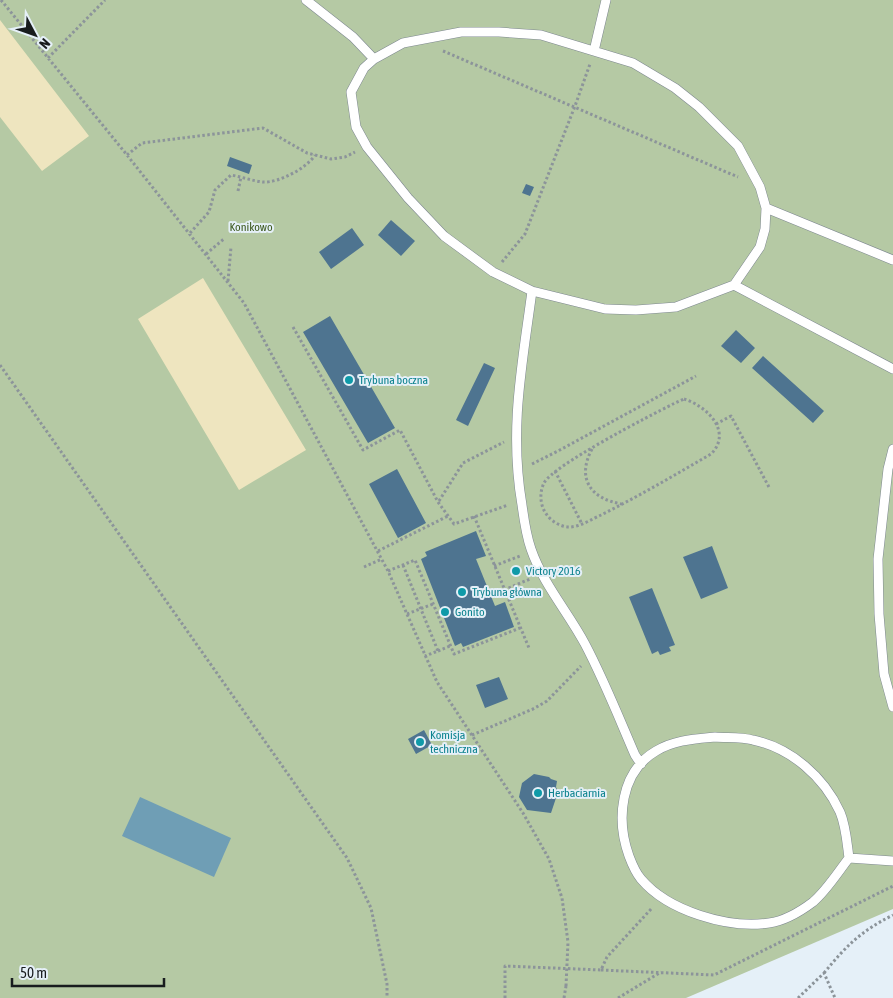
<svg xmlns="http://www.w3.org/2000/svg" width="893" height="998" font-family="'Asap Condensed',sans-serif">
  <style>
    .green { fill: #b5c9a4 }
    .sand { fill: #eee5bf }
    .water { fill: #6f9eb5 }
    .building { fill: #4e7490 }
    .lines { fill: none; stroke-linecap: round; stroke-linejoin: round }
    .lane-casing { stroke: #7e8890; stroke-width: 10 }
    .path { stroke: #8c949a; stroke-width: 3; stroke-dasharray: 2.5 2.5; stroke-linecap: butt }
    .lane { stroke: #fff; stroke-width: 9 }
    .path-bridge { stroke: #8c949a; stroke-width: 3; stroke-dasharray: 2.5 2.5; stroke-linecap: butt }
    .culture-dot { fill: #0f9aa8; stroke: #e5f0f8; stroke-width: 2 }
    .labels { text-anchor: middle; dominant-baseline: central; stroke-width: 4; stroke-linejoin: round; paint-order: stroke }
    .park-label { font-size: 12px; fill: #3d591e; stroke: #e5f0f8 }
    .culture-label { font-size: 12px; fill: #0d838f; stroke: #e5f0f8; text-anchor: start }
  </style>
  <rect width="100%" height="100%" fill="#e5f0f8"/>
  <path class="green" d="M0 0H893V909L686 998H0Z"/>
  <path class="sand" d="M0 20 89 136 42 171 0 117Z
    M203 278 306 450 239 490 138 319Z"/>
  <path class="water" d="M140 797 231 838 214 877 122 836Z"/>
  <path class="building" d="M230 157 252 165 249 174 227 166Z
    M526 184 534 187 530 196 522 193Z
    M391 220 415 241 401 256 378 235Z
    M352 228 364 245 331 269 319 252Z
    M330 316 395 428 368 443 303 332Z
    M736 330 755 348 741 363 721 346Z
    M763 356 824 411 813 423 752 368Z
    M484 363 495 368 468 426 456 420Z
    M397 469 426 523 398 538 369 484Z
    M476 531 486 556 476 559 495 606 505 602 514 627 463 647 461 643 455 646 421 559 427 556 425 552Z
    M712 546 728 588 701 599 683 557Z
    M652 588 675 645 669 647 671 651 660 655 658 651 652 654 629 597Z
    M499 677 508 699 485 708 476 685Z
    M424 730 432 745 416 754 408 739Z
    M534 774 549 777 551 779 557 781 556 787 558 792 551 813 527 810 519 797 522 783Z"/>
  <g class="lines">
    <g class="lane-casing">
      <path id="lane" d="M306 0 353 37 374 59
        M594 51 606 0
        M766 208 765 229 760 247 734 285 676 307 636 310 605 309 532 291 493 272 444 236 408 198 367 147 356 127 351 92 364 68 374 59 403 43 461 32H499L541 35 633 63 675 88 699 107 738 146 760 187 766 208 893 260
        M734 285 893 369
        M532 291C522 366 509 429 522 505 524 520 526 535 531 549 543 584 568 612 585 644 604 680 619 718 635 755L641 764
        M893 449 888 469 878 559 879 614 884 674 893 707
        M715 737C727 738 741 737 753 740 791 748 824 777 840 812 846 826 847 843 849 858 838 872 827 890 813 902 801 911 784 921 769 923 728 929 668 911 641 879 635 872 632 864 629 856 616 820 620 772 656 751 674 740 694 739 715 737Z
        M849 858 893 861"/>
    </g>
    <path class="path" d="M1 0 127 155 244 303 388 571 437 682 523 813 549 859 562 898 568 942
      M443 51 738 177
      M48 58 105 0
      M127 155 142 143 263 128 307 153 331 159 345 157 355 152
      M238 191 241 177
      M190 233 209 212 215 190 231 175C242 177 253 181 263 182 279 183 307 168 315 155
      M206 254 225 238
      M502 262 525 234 575 106 590 64
      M228 281 231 247
      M293 327 363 450 400 430 438 502 454 524 508 505
      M0 365 347 858 371 908 387 984V998
      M684 399C707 406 733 432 711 454 675 475 639 496 601 515 592 519 580 527 569 527 561 527 551 521 547 515 540 506 539 493 544 483 552 466 651 415 673 404Z
      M716 424 731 416 770 489
      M592 449C576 479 591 499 622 504
      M532 464 558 451 696 376
      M555 471 582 524
      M439 501 463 463 504 442
      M474 516 529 648
      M378 551 448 516
      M403 565 438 651 425 656
      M494 566 520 556
      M364 567 382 559
      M388 571 415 560 454 654 520 628
      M504 590 530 579
      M407 614 433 604
      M438 651 450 646
      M472 735 533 709 547 701 581 666
      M601 970 714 975 893 886
      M824 973C846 946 861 931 893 915
      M505 998V966L601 970 607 957 652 908
      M564 998 566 986
      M618 998 661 972
      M798 998 824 973 835 998"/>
    <use href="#lane" class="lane"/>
    <path class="path-bridge" d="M566 986 568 942"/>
  </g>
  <g class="culture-dot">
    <circle cx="349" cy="380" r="5"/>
    <circle cx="516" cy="571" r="5"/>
    <circle cx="462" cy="592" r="5"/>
    <circle cx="445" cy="612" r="5"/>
    <circle cx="420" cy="742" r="5"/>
    <circle cx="538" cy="793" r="5"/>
  </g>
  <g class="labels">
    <g class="park-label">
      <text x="251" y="227">Konikowo</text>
    </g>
    <g class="culture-label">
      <text x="359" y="380">Trybuna boczna</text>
      <text x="526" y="571">Victory 2016</text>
      <text x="472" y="592">Trybuna główna</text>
      <text x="455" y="612">Gonito</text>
      <text x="430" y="735">Komisja<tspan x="430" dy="14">techniczna</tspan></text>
      <text x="548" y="793">Herbaciarnia</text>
    </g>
  </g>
  <g transform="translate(35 35) rotate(131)" stroke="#e5f0f8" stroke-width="4" paint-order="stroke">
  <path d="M0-4L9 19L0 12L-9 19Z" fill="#181c1e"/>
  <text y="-8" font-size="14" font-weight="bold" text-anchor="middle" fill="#181c1e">N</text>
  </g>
  <path d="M12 978v8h152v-8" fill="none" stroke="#181c1e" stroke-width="2.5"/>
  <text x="20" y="978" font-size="15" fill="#181c1e" stroke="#e5f0f8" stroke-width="4" paint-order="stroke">50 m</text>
</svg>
